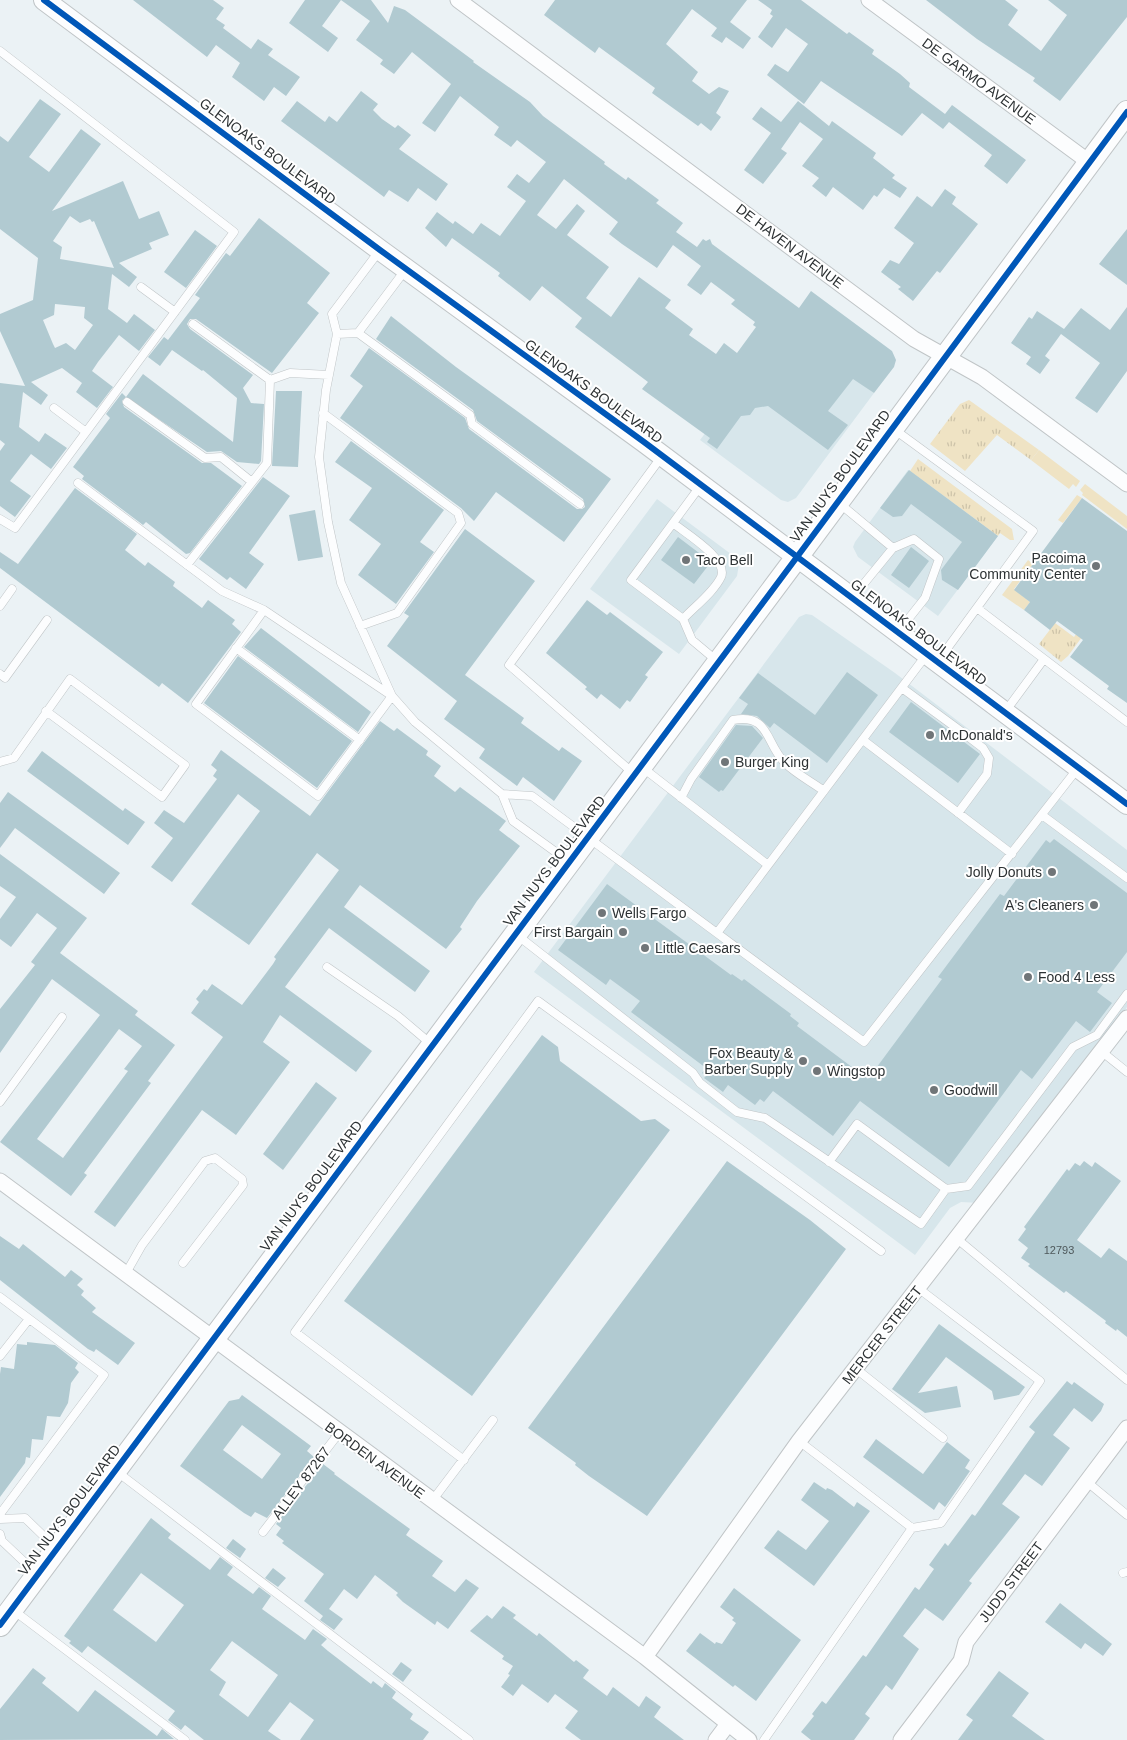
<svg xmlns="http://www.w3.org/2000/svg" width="1127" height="1740" font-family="Helvetica,sans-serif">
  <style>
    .built { fill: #d7e6eb }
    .grass { fill: url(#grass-tufts) }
    .green { fill: #efe3c4 }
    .building { fill: #b1cad1; fill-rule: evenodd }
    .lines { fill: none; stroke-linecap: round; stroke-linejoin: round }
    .lane-casing { stroke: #c0c5c7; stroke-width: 9 }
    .street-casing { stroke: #c0c5c7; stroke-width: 17 }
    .secondary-casing { stroke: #c0c5c7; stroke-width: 22 }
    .primary-casing { stroke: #c0c5c7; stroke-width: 24 }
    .lane { stroke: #fcfdfe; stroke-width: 8 }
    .street { stroke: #fcfdfe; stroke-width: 15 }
    .secondary { stroke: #fcfdfe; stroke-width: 20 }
    .primary { stroke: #fcfdfe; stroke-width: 22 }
    .cycleway-casing { stroke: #fff; stroke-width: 9 }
    .cycleway { stroke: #0057b8; stroke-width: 6 }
    .poi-dot { fill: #707578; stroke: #fff; stroke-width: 2 }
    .labels { text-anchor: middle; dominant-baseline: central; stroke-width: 4; stroke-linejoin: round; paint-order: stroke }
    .number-label { font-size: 11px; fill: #4e585b }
    .street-label { font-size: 14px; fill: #2d3234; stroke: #fff }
    .poi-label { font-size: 14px; fill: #2d3234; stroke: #fff; text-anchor: start }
  </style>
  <defs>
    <pattern id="grass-tufts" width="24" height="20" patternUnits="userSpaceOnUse" patternTransform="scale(1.25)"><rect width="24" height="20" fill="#efe3c4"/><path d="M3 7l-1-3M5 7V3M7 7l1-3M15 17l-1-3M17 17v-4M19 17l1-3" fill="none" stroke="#cdc3a9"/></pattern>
  </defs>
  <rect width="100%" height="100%" fill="#ebf2f5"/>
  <path class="built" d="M785 327 874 393 796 498 788 502 781 500 700 440Z
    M908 470 998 536 938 616 858 557 853 547 855 542Z
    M657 499 735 557 739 564 737 576 679 654 590 589Z
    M806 614 812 615 895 673 1127 850V1007L980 1203 961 1202 950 1208 915 1255 534 972 799 617Z"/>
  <path class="grass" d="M969 400 1039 450 1031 460 997 435 965 471 930 444 960 404Z
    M918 459 1012 529 1014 540H1010L1000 533 998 536 910 471Z
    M1127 565V576L1068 656 1061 662 1039 644 1055 623 1074 637Z"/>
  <path class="green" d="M1039 450 1080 481 1076 487 1073 484 1069 489 1031 460Z
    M1085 484 1127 516V529L1082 495 1083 493 1080 490Z
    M1077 495 1082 498 1063 523 1058 520Z
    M1028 560 1033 564 1014 589 1030 602 1024 610 1002 595Z"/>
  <path class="building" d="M133 0H213L224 8 216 19 225 25 223 28 251 49 258 39 273 49 268 55 300 77 286 96 274 87 264 101 232 77 240 63 216 45 207 57Z
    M305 0H371L388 23 394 6 405 10 474 61 473 62 530 102 543 116 605 162 604 164 626 180 628 177 659 200 656 203 683 223 676 232 697 247 703 239 706 241 710 239 712 244 799 308 811 291 892 351 896 360 894 367 874 393 853 379 828 411 848 425 828 450 768 406 755 408 750 415 741 416 717 449 707 442 710 438 642 389 648 382 575 327 582 318 542 286 530 301 498 276 500 273 452 238 446 247 425 228 437 212 453 224 455 221 473 234 481 223 500 236 526 201 507 187 517 174 529 183 546 162 517 140 511 147 494 135 499 127 460 96 435 132 422 123 451 84 412 52 394 74 380 64 383 60 356 40 370 21 341 0 322 26 338 38 328 52 289 23ZM564 179 618 222 609 234 622 244 657 268 673 245 701 266 687 285 701 295 711 282 735 300 731 304 755 322 753 325 756 327 737 353 724 343 716 354 689 335 693 329 665 308 671 300 639 277 611 317 586 298 609 267 567 235 585 211 577 204 556 229 537 215Z
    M555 0H747L730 22 751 38 743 49 726 37 722 43 711 36 717 28 692 9 666 44 698 72 692 81 709 94 719 87 729 91 716 113 721 117 711 131 701 123 698 126 652 93 655 88 599 47 595 53 544 15Z
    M758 0H801L847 34 849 32 874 50 872 54 900 74 910 83 909 87 945 114 952 105 1026 160 1007 184 984 166 992 155 949 122 943 129 922 113 902 136 821 81 804 104 767 75 775 64 788 72 808 44 786 28 772 48 758 37 773 16 770 14 772 10Z
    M926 0H1005L1018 10 1008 25 1041 51 1067 15 1048 0H1127V17L1060 101 1033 81 1035 78 977 39Z
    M361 91 378 104 373 110 382 119 395 128 398 125 411 135 399 149 448 184 436 201 418 188 408 202 389 190 384 197 281 121 297 101 325 122 329 116 337 122Z
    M40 99 61 114 29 157 49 172 81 129 101 144 52 211 123 181 139 219 159 211 169 235 149 243 152 249 119 263 137 277 129 287 112 274 108 309 127 323 134 314 155 330 139 351 119 335 98 362 92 371 113 387 97 408 76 392 82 383 62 368 31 382 48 395 41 405 23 392 19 427 39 442 45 433 67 448 51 469 31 454 10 481 31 496 15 517 0 506V451L5 444 0 440V383L25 386 0 331V314L33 300 38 258 0 229V136L8 142ZM70 216 80 223 90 219 92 222 94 221 114 268 60 259 62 247 53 241ZM55 304 85 307 84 318 93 325 75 350 66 343 55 348 53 344 43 320 54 315Z
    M798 101 829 126 832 121 876 153 873 158 895 175 892 178 907 188 900 198 884 188 877 197 874 195 863 210 833 187 826 197 812 186 819 178 802 166 823 139 800 122 781 149 787 153 763 184 744 170 771 133 752 119 761 107 781 122Z
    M945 189 956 197 952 204 978 224 940 273 937 271 913 301 898 289 901 287 881 272 890 260 899 264 914 243 894 228 917 196 932 207Z
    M259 218 330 273 307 303 319 313 272 373 196 319H190L187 324 190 329 253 375 243 388 251 403 264 404 261 461 259 464 237 462 221 451 207 452 126 397 143 374 233 442 237 398 203 370 202 371 172 350 160 366 148 357 164 337 168 340 200 298 195 295 226 253 230 256Z
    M1127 229V285L1099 264Z
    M195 230 217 246 186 288 164 272Z
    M1127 307V371L1097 413 1075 398 1100 363 1061 334 1045 356 1050 360 1040 374 1026 364 1031 357 1011 343 1029 317 1032 319 1037 311 1064 329 1081 308 1110 330Z
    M391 316 456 367 611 479 564 542 496 492 474 521 461 508 340 418 363 386 350 376 369 348 465 418 469 429 577 509H582L585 507 583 499 477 421 473 410 376 339Z
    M276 391H302L298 467 272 466Z
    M122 393 126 397 122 401 124 407 202 463H211L242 486 190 553 186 554 146 522 143 525 82 479 84 476 73 467 110 418 106 414Z
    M351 441 444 510 420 542 434 552 396 604 358 575 381 544 349 520 372 488 335 462Z
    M909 470 998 536 958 590 942 580 941 570 962 542 911 504 902 516 893 517 880 508Z
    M263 477 290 496 249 553 264 564 246 589 230 577 227 580 199 559Z
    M75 488 137 534 125 550 145 566 148 562 175 582 173 586 202 608 208 600 235 620 232 624 241 632 188 703 162 683 159 687 0 568V552L18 564Z
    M1082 498 1127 531V703L1107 689 1109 686 1070 657 1083 640 1057 621 1050 630 1024 610 1030 602 1014 590Z
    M315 510 323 557 298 561 289 515Z
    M465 529 535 581 465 675 524 718 521 723 559 751 562 747 582 761 554 801 523 777 517 786 479 758 485 749 444 719 457 701 387 646 409 616 404 613Z
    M678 537 711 562 694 584 661 560Z
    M911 547 929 561 909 588 891 575Z
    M587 600 607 615 610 612 663 652 645 675 648 677 630 702 627 700 620 709 601 694 597 699 585 689 587 687 546 653Z
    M261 628 371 712 358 732 244 647Z
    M238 656 352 741 317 788 204 703Z
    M847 672 878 695 827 763 774 723 770 728 757 716 741 714 748 704 739 698 758 673 815 715Z
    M911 702 980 754 958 783 889 732Z
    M380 721 394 731 397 728 428 751 426 755 441 766 434 776 455 792 460 787 506 821 499 830 520 846 477 901 460 927 462 929 446 949 360 885 344 907 430 971 415 992 329 928 285 987 372 1051 356 1072 280 1015 263 1042 290 1062 236 1135 202 1110 115 1227 94 1212 223 1037 191 1013 199 1002 196 999 204 989 207 991 212 984 242 1005 273 964 276 959 274 957 339 870 317 853 249 945 191 904 260 811 238 794 172 882 151 867 173 838 154 823 164 810 184 823 217 779 213 776 217 770 211 765 221 750 310 816Z
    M736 725 752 726 763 738 723 791 721 790 719 792 699 777Z
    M42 751 123 811 125 808 145 822 128 845 27 771Z
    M8 792 120 873 104 894 15 828 0 848V803Z
    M1054 839 1127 893V952L1097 992 1112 1003 1090 1032 1076 1021 1032 1079 1021 1070 949 1167 860 1101 833 1136 773 1091 764 1102 760 1099 755 1105 728 1085 723 1092 704 1078 706 1076 702 1073 706 1068 631 1012 640 1001 610 979 606 985 558 950 607 884 731 975 732 974 742 981 744 979 791 1014 790 1016 799 1023 797 1026 868 1079 942 979 938 977 1000 894 1004 896 1046 840 1050 843Z
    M0 854 87 918 60 953 138 1011 135 1015 175 1045 148 1081 151 1083 84 1173 87 1175 71 1196 0 1142 100 1015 52 979 0 1053V1009L35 965 31 962 57 928 37 913 11 947 0 939V919L16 897 0 886ZM119 1029 142 1046 124 1069 128 1071 63 1158 37 1139Z
    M542 1035 558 1047 560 1061 641 1121 655 1119 670 1130 472 1396 344 1301Z
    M316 1082 337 1098 283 1170 263 1154Z
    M727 1161 810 1220 846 1249 647 1516 589 1476 575 1465 576 1463 528 1428Z
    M1084 1161 1092 1167 1095 1162 1121 1181 1077 1240 1101 1258 1109 1248 1127 1261V1337L1117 1329 1116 1331 1105 1323 1106 1321 1066 1291 1064 1293 1028 1266 1030 1264 1021 1258 1028 1248 1018 1240 1026 1229 1024 1227 1067 1169 1069 1171 1075 1163 1080 1166Z
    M0 1236 19 1249 23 1244 65 1277 71 1270 83 1279 77 1285 84 1291 81 1295 96 1308 92 1312 135 1343 118 1365 96 1349 94 1352 88 1349 0 1280Z
    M939 1324 1025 1387 1019 1395 994 1400 992 1391 946 1357 918 1393 957 1386 961 1407 925 1413 892 1389Z
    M27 1342 55 1345 78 1363 75 1368 79 1372 71 1383 68 1403 60 1417 47 1416 43 1440 32 1439 30 1458 26 1457 25 1463 0 1497V1374L1 1367 14 1369 17 1344 27 1345Z
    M1067 1381 1072 1385 1074 1382 1104 1404 1101 1411 1092 1422 1074 1408 1053 1435 1070 1448 1042 1486 1025 1474 1002 1504 1020 1517 969 1581 972 1583 943 1621 925 1608 903 1636 919 1649 892 1690 886 1685 865 1714 870 1718 854 1740H811L801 1732 814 1716 812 1714 822 1701 826 1704 863 1655 866 1657 915 1587 919 1590 934 1569 929 1565 945 1543 948 1546 972 1514 975 1516 1035 1432 1029 1427Z
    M242 1395 311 1446 307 1451 314 1457 267 1518 255 1512 251 1517 244 1513 180 1466 229 1401 239 1399ZM242 1425 281 1454 262 1479 223 1450Z
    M876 1439 923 1474 947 1442 970 1460 965 1468 970 1471 945 1507 939 1502 934 1510 863 1457Z
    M323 1464 335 1473 334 1474 410 1529 406 1535 443 1561 432 1576 455 1592 466 1579 479 1588 448 1629 437 1621 435 1625 403 1602 396 1595 398 1593 375 1575 357 1599 344 1589 329 1609 343 1619 334 1630 320 1620 323 1616 304 1601 324 1574 282 1543 284 1541 276 1535 281 1528 276 1524Z
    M814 1482 826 1490 827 1488 832 1490 854 1507 857 1502 870 1511 814 1586 764 1548 778 1530 806 1550 829 1521 801 1500Z
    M151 1518 171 1534 168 1538 210 1570 220 1557 233 1567 227 1575 253 1594 259 1587 271 1596 262 1609 305 1640 313 1629 327 1639 321 1645 328 1651 371 1684 373 1681 382 1688 385 1683 396 1692 392 1698 413 1714 410 1719 429 1732 423 1740H300L314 1720 290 1702 268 1731 281 1740H204L185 1725 181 1730 168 1720 175 1711 88 1646 82 1653 69 1643 71 1641 64 1636ZM141 1573 184 1605 156 1642 113 1610ZM232 1641 278 1675 248 1717 219 1695 226 1682 210 1670Z
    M233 1539 246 1549 240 1558 226 1548Z
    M273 1568 286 1578 278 1587 265 1578Z
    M734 1588 801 1640 756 1701 735 1685 733 1687 686 1651 700 1633 715 1644 716 1642 722 1644 736 1623 732 1620 734 1618 720 1607Z
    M1060 1603 1112 1644 1103 1656 1085 1643 1081 1649 1045 1622Z
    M503 1606 516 1615 513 1618 537 1636 539 1633 574 1662 576 1660 589 1670 583 1678 607 1696 613 1687 639 1707 646 1696 661 1707 654 1717 684 1740H581L565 1728 578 1711 555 1694 548 1703 522 1684 513 1696 501 1687 510 1675 508 1674 513 1666 502 1659 504 1656 470 1631 487 1615 492 1619Z
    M401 1662 412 1670 403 1682 392 1674Z
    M33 1668 46 1678 42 1683 78 1712 95 1690 157 1736 162 1729 174 1739 0 1740V1709Z
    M999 1671 1029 1693 1012 1716 1045 1740H958L973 1720 966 1715Z"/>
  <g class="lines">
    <g class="lane-casing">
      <path id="lane" d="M0 51 234 232 15 528 0 519
        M380 250 332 314 337 334 326 390 319 457 328 522 341 583 392 696
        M141 287 175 312
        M193 324 270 380 290 373 329 375
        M358 333 406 269
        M337 334 358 333 470 415 472 424 580 504
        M127 402 205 458 221 457 252 482
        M54 408 86 432
        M323 413 458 513 461 523 397 613 360 626
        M895 430 1033 531 938 661
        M78 483 222 591 264 610 392 696 415 722 502 794 513 821 568 861
        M701 485 631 580 683 619 692 640 717 661
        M839 503 893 548
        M673 523C685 533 729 559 721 577 714 592 694 607 683 619
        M187 565 267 463 270 380
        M853 597 893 548 914 539 939 559 925 598 898 632
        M0 606 12 589
        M977 608 1127 722
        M264 610 196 704 318 796 392 696
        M236 648 360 740
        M0 674 5 678 47 620
        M902 688 966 735 983 748 989 758 987 774 958 813
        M1005 712 1044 659
        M863 740 1012 854
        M0 762 14 758 70 679 185 765 162 797 46 711
        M643 768 768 865
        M633 773 509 665 662 456
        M502 794 532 796 864 1042 1078 768
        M681 798 691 779 733 720C770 713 765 743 785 763 796 774 812 782 824 791
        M1042 815 1127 878
        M717 933 927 654
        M517 935 693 1073 700 1083 737 1112 765 1118 921 1224 946 1189 968 1186 1073 1047 1097 1035 1127 994
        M327 967 398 1016 431 1044
        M1101 1051 1127 1072
        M0 1102 62 1017
        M829 1162 857 1124 946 1189
        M956 1238 1127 1380
        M125 1275 142 1245 205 1161 215 1158 242 1179 243 1185 183 1263
        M0 1297 104 1375 0 1514
        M0 1356 29 1319
        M855 1368 943 1438
        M464 1460 295 1332 538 1001 881 1251
        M116 1471 469 1740
        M1086 1481 1127 1515
        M432 1501 493 1420
        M0 1519 25 1518 55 1547
        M912 1528 941 1523 1040 1381 918 1288
        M263 1532 339 1433
        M0 1534 2 1541 37 1574
        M1123 1573 1127 1572
        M13 1610 185 1740
        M764 1740 912 1528 799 1441"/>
    </g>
    <g class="street-casing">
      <path id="street" d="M458 0 914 339 982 377 1127 484
        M869 0 1089 162
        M0 1181 645 1657 749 1740
        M645 1657 799 1441 1127 1018
        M716 1740 728 1724
        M901 1740 961 1661 966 1642 1127 1428"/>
    </g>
    <g class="secondary-casing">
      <path id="secondary" d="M44 0 380 250 644 442 1127 804"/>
    </g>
    <g class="primary-casing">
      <path id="primary" d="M0 1625 797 557 1127 112"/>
    </g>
    <use href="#lane" class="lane"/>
    <use href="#street" class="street"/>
    <use href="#secondary" class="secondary"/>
    <use href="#primary" class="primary"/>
    <g class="cycleway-casing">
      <path id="cycleway" d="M44 0 380 250 644 442 1127 804
        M0 1625 797 557 1127 112"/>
    </g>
    <use href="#cycleway" class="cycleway"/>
  </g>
  <g class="poi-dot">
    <circle cx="686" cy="560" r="5"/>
    <circle cx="1096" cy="566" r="5"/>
    <circle cx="930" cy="735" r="5"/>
    <circle cx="725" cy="762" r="5"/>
    <circle cx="1052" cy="872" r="5"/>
    <circle cx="1094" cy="905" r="5"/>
    <circle cx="602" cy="913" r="5"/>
    <circle cx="623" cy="932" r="5"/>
    <circle cx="645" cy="948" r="5"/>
    <circle cx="1028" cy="977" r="5"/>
    <circle cx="803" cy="1061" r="5"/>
    <circle cx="817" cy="1071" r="5"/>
    <circle cx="934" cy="1090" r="5"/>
  </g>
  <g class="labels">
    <g class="number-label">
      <text x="1059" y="1250">12793</text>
    </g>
    <g class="street-label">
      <text transform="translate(979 81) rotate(36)">DE GARMO AVENUE</text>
      <text transform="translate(268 151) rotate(37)">GLENOAKS BOULEVARD</text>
      <text transform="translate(790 246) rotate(37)">DE HAVEN AVENUE</text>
      <text transform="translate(594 391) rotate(36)">GLENOAKS BOULEVARD</text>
      <text transform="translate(840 476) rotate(-54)">VAN NUYS BOULEVARD</text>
      <text transform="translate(919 632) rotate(37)">GLENOAKS BOULEVARD</text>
      <text transform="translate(554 861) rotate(-53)">VAN NUYS BOULEVARD</text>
      <text transform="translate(311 1186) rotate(-53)">VAN NUYS BOULEVARD</text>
      <text transform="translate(882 1335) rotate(-52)">MERCER STREET</text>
      <text transform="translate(375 1460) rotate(36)">BORDEN AVENUE</text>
      <text transform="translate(301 1483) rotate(-53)">ALLEY 87267</text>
      <text transform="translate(69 1510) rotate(-53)">VAN NUYS BOULEVARD</text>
      <text transform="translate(1011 1582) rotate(-53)">JUDD STREET</text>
    </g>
    <g class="poi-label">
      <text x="1086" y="558" text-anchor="end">Pacoima<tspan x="1086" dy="16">Community Center</tspan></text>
      <text x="696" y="560">Taco Bell</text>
      <text x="940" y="735">McDonald's</text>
      <text x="735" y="762">Burger King</text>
      <text x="1042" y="872" text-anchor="end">Jolly Donuts</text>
      <text x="1084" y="905" text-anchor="end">A's Cleaners</text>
      <text x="612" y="913">Wells Fargo</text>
      <text x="613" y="932" text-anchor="end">First Bargain</text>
      <text x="655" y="948">Little Caesars</text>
      <text x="1038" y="977">Food 4 Less</text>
      <text x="793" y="1053" text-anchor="end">Fox Beauty &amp;<tspan x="793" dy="16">Barber Supply</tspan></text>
      <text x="827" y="1071">Wingstop</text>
      <text x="944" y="1090">Goodwill</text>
    </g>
  </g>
</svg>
